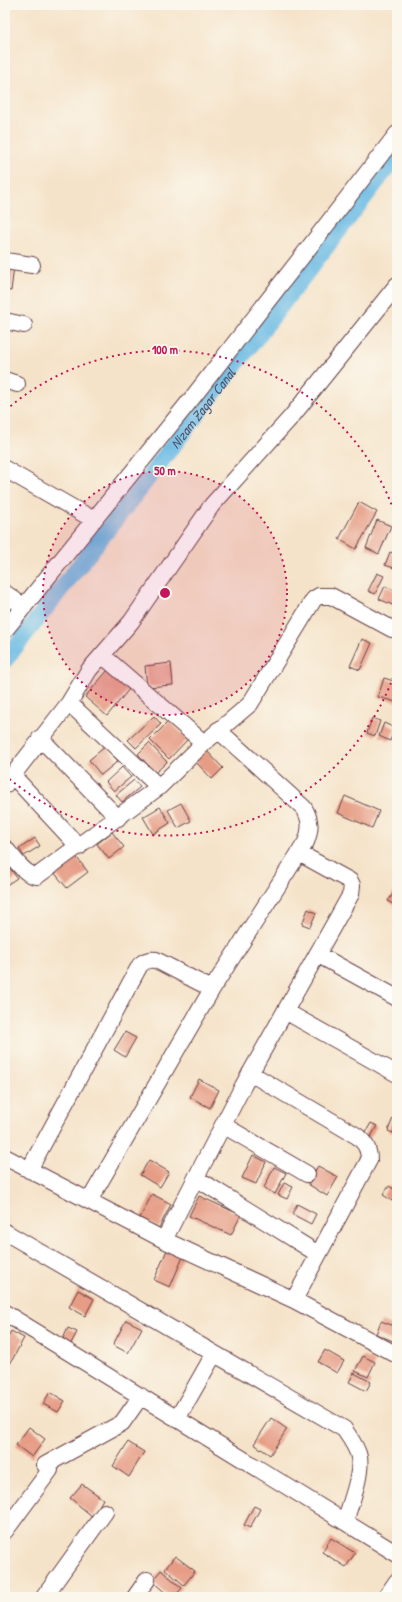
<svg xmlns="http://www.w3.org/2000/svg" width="402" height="1602" font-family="'Patrick Hand',sans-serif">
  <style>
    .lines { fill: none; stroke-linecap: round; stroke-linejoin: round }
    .canal { stroke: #69bae4; stroke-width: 17 }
    .building { fill: #e69c85 }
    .street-casing { stroke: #643c43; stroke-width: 18 }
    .street { stroke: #fff; stroke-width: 16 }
    .ring { fill: none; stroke: #c2185b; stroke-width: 2; stroke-dasharray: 2 4 }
    .labels { text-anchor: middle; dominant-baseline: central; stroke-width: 3.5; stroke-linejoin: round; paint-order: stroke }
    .water-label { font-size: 14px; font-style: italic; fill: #55556c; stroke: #fbf7ec }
    .centre { fill: #c2185b; stroke: #fbf7ec; stroke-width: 2 }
    .ring-label { font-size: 12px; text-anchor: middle; font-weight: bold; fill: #c2185b; stroke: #fbf7ec; stroke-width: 3.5; stroke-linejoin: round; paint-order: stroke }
  </style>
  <rect width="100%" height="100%" fill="#fbf7ec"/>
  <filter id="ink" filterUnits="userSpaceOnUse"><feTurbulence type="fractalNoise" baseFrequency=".025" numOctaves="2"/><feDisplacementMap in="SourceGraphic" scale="8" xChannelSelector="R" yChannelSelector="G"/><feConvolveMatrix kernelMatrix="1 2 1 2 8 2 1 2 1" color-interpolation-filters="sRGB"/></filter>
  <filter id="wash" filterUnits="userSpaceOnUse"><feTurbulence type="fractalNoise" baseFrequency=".012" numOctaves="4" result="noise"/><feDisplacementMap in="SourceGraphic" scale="16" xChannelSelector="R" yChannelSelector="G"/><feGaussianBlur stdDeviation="0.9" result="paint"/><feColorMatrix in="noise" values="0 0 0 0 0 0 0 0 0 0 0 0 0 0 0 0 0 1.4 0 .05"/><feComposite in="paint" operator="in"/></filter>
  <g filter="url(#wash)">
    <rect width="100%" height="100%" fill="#f5e3c9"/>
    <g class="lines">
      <path class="canal" id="s1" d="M5 660 141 487 397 155"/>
    </g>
    <g id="blocks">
      <path class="building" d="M5 265 14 266 11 291 5 290Z
        M5 398 8 420 5 421Z
        M359 502 377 512 356 549 339 539Z
        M377 520 391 526 379 554 366 548Z
        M390 552 397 555V569L385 565Z
        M377 573 384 576 375 594 368 591Z
        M397 585V607L379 599 385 586 394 590Z
        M362 639 372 643 360 670 350 666Z
        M171 663 173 685 147 687 145 666Z
        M108 670 130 688 107 716 85 697Z
        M384 678 397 682 396 702 378 697Z
        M154 716 161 724 136 748 128 740Z
        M372 718 380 721 375 736 367 733Z
        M169 721 188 739 169 759 150 740Z
        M384 723 395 728 390 741 379 736Z
        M149 743 167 762 155 773 138 754Z
        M106 746 118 761 101 775 89 760Z
        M205 749 223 768 212 779 194 760Z
        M122 767 131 777 114 791 106 782Z
        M134 780 140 787 122 802 116 795Z
        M345 796 379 811 372 828 338 813Z
        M181 803 191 821 178 828 168 810Z
        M160 807 170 823 153 834 143 817Z
        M112 832 124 847 109 859 97 844Z
        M35 838 40 846 24 856 19 849Z
        M74 854 88 872 67 888 53 871Z
        M7 864 17 878 5 886V866Z
        M397 888V907L388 901Z
        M308 909 316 913 310 927 302 924Z
        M125 1032 136 1038 125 1057 114 1050Z
        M199 1079 219 1090 210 1108 190 1097Z
        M393 1118 397 1120V1125L393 1133 388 1131Z
        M371 1123 377 1126 370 1138 364 1135Z
        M253 1155 266 1162 256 1184 242 1178Z
        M149 1160 169 1172 160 1187 140 1175Z
        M318 1166 338 1177 327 1196 308 1184Z
        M274 1167 286 1173 275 1194 264 1188Z
        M284 1183 293 1187 287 1199 278 1195Z
        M389 1186 397 1191V1204L383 1195Z
        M152 1194 171 1204 159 1228 140 1218Z
        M199 1196 241 1215 231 1235 189 1216Z
        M297 1204 316 1214 311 1224 292 1214Z
        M167 1250 183 1257 170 1287 154 1280Z
        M78 1290 94 1299 85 1316 69 1307Z
        M126 1320 142 1328 128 1353 113 1345Z
        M381 1321 397 1327V1337L395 1342 376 1334Z
        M68 1328 77 1332 69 1347 61 1343Z
        M11 1331 24 1338 10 1364 5 1361V1342Z
        M325 1350 344 1361 337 1373 318 1362Z
        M363 1356 375 1362 368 1377 355 1371Z
        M354 1373 371 1382 366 1391 349 1382Z
        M50 1392 65 1401 58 1412 43 1404Z
        M271 1418 287 1429 270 1455 254 1444Z
        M29 1427 45 1439 32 1457 16 1445Z
        M128 1442 144 1452 129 1477 113 1466Z
        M82 1484 103 1499 93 1517 70 1498Z
        M254 1506 260 1509 250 1528 244 1525Z
        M331 1538 355 1553 346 1567 322 1552Z
        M175 1556 195 1571 184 1585 165 1569Z
        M161 1570 182 1588 174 1597H170L152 1581Z"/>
    </g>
  </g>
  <g filter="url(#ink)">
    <use href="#blocks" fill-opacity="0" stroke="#643c43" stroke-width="1"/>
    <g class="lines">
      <g class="street-casing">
        <path id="street" d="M5 261 32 265
          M5 321 24 325
          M5 380 17 384
          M5 469 94 520
          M5 593 24 607
          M5 630 193 397 397 134
          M102 655 204 743
          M69 703 159 787
          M40 738 118 818
          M13 776 79 847
          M5 785 69 703 89 670 131 622 212 505 292 416 397 285
          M5 848C14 858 24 875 37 876L159 787 204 743 250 704 314 599 319 596H331L392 629 397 630
          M317 954 397 998
          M285 1011 397 1074
          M250 1073 357 1136C365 1143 369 1148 369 1160L294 1300
          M223 1125 307 1174
          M5 1157 164 1240 294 1300 397 1355
          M29 1170 140 965C145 960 149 959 156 960L212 989
          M196 1178 318 1254
          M89 1201 212 989 306 842C311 829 311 820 304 808L218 730
          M5 1232 344 1429C350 1438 357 1447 359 1457 362 1476 350 1504 345 1522
          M164 1240 243 1086 351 894 352 885 350 881 299 853
          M5 1313 397 1554
          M177 1419 214 1354
          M45 1465 122 1423 141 1396
          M5 1531 50 1470
          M44 1597 105 1512
          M135 1597 147 1580
          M386 1597 397 1581"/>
      </g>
      <use href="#street" class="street"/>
    </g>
  </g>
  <circle cx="165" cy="593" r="122" fill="#c2185b" fill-opacity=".12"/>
  <g class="ring">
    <circle cx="165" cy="593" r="122"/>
    <path d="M397 666A243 243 0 0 1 6 776M6 410A243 243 0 0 1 397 520"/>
  </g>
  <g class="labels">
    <g class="water-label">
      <text stroke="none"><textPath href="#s1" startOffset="320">Nizam Zagar Canal</textPath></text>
    </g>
  </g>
  <circle cx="165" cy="593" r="6" class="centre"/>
  <g class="ring-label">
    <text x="165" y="354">100 m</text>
    <text x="165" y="475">50 m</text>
  </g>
  <rect width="402" height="1602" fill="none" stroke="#fbf7ec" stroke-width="20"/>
</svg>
